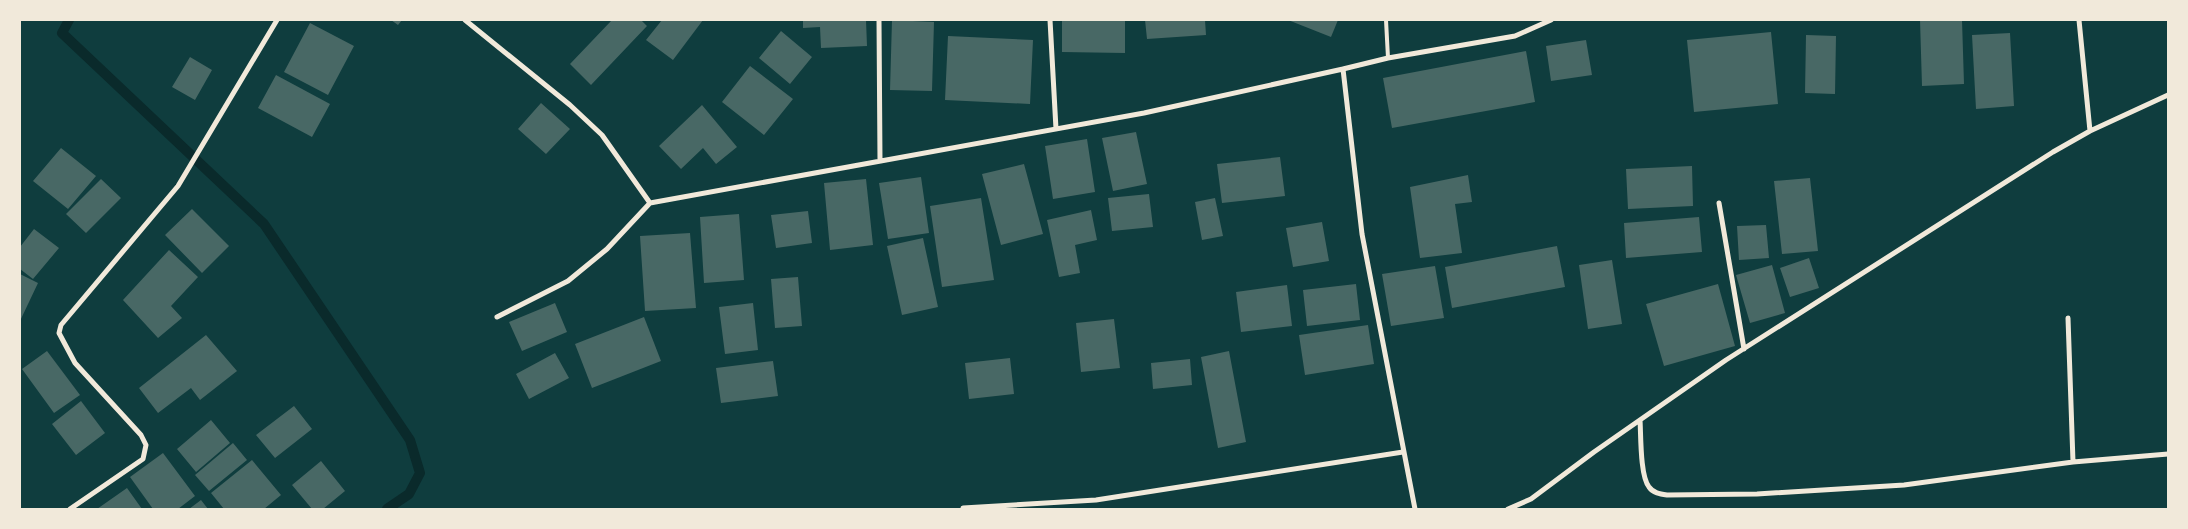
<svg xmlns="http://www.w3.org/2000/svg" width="2188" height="529" font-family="'PT Sans',sans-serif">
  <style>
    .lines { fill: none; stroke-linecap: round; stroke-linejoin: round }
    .stream { stroke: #0a2a2b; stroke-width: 10 }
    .building { fill: #486865 }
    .service { stroke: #f1e9da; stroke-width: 4 }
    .minor { stroke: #f1e9da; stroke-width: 5 }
  </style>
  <rect width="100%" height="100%" fill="#0f3d3e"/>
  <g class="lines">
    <path class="stream" d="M69 20 62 33 264 224 410 440 420 473 409 494 387 509"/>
  </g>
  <path class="building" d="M391 20H402L398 25Z
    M612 20H641L647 26 591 85 570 64Z
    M662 20H703L673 60 646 40Z
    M803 20H866L867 46 821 48 820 27 803 28Z
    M892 20 934 22 932 91 890 90Z
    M1062 20H1125V53L1062 52Z
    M1145 20H1205L1206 35 1147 39Z
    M1288 20H1338L1331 37Z
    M1920 20H1962L1964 84 1922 86Z
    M310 23 354 46 328 95 284 72Z
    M781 31 812 57 790 84 759 58Z
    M1771 32 1778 104 1694 112 1687 40Z
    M2010 33 2014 106 1976 109 1972 35Z
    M1806 35 1836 36 1835 94 1805 93Z
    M948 36 1033 40 1030 104 945 100Z
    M1586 40 1592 75 1551 81 1546 46Z
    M1526 51 1535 102 1392 128 1383 78Z
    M190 57 212 70 195 100 172 87Z
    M750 66 793 99 764 135 722 102Z
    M276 75 330 104 312 137 258 108Z
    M541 103 570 129 546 154 518 129Z
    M702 105 737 147 716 164 703 148 681 169 659 146Z
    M1136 132 1147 184 1113 191 1102 138Z
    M1087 139 1095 192 1053 199 1045 146Z
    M61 148 96 176 68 209 33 181Z
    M1280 157 1285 196 1222 203 1217 164Z
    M1024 164 1043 234 1001 245 982 174Z
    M1692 166 1693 206 1628 209 1626 169Z
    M1468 175 1472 202 1455 204 1462 253 1420 258 1410 187Z
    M921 177 929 233 888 239 879 183Z
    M1810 178 1818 251 1782 254 1774 181Z
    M101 179 121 198 86 233 66 214Z
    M866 179 873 245 830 250 824 183Z
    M1149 194 1153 227 1112 231 1108 198Z
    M981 198 994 280 942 287 930 206Z
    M1215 198 1223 236 1202 240 1195 202Z
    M192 209 229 246 202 273 165 235Z
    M1091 210 1097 240 1075 245 1080 273 1059 277 1047 220Z
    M808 211 812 243 776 248 771 215Z
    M739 214 744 280 704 283 700 217Z
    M1699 217 1702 252 1626 258 1624 223Z
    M1322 222 1329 261 1293 267 1286 228Z
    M1766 225 1769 258 1739 260 1737 226Z
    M34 229 59 248 33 279 20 269V247Z
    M690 233 696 308 645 311 640 236Z
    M923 238 938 307 902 315 887 246Z
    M1557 246 1565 287 1452 308 1445 267Z
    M169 250 198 277 171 306 182 318 158 338 123 300Z
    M1809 258 1819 288 1790 297 1780 268Z
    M1612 260 1622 324 1588 329 1579 265Z
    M1772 265 1785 313 1750 323 1736 275Z
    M1435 266 1444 318 1391 326 1382 274Z
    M20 274 38 283 20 321Z
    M798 277 802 326 775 328 771 279Z
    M1356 284 1360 320 1307 326 1303 290Z
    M1718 284 1735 346 1664 366 1646 304Z
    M1287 285 1292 326 1241 332 1236 292Z
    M555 303 567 332 522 351 509 322Z
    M753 303 758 350 725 354 719 307Z
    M644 317 661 361 592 388 575 344Z
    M1114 319 1120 368 1081 372 1076 323Z
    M1368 325 1374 364 1305 375 1299 335Z
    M206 335 237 371 200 400 191 388 158 413 139 388Z
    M47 351 80 395 54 413 22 369Z
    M1229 351 1246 442 1218 448 1201 357Z
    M555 353 569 378 529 399 516 374Z
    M1010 358 1014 394 969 399 965 363Z
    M1190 359 1192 385 1153 389 1151 363Z
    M773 361 778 396 721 403 716 368Z
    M81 401 105 433 76 455 52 424Z
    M294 406 312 429 275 458 256 435Z
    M211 420 230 443 196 472 177 449Z
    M233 443 247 460 209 491 195 475Z
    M163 453 195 496 178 509H153L130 477Z
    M252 460 281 495 264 509H224L211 493Z
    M321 461 345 491 323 509H312L292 485Z
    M127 488 142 509H97Z
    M201 500 208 509H189Z"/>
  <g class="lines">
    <path class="service" d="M1386 20 1388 58"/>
    <path class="minor" d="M465 20 570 105 602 135 650 203
      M879 20 880 161
      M1050 20 1056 129
      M2079 20 2090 131
      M1719 203 1744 349
      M497 317 568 281 607 249 650 203 1144 113 1343 69
      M2068 318 2073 462
      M1640 420C1641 435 1640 476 1649 487 1653 493 1660 494 1667 495L1757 494 1904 485 2073 462 2168 454
      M963 508 1096 500 1403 452
      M70 509 143 459 146 445 141 435 75 363 59 333 61 325 178 186 277 20
      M1415 509 1362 234 1343 69 1388 58 1515 36 1551 20
      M1508 509 1531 499 1594 452 1726 360 2053 152 2090 131 2168 95"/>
  </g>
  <rect width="2188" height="529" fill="none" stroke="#f1e9da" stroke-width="42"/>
</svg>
